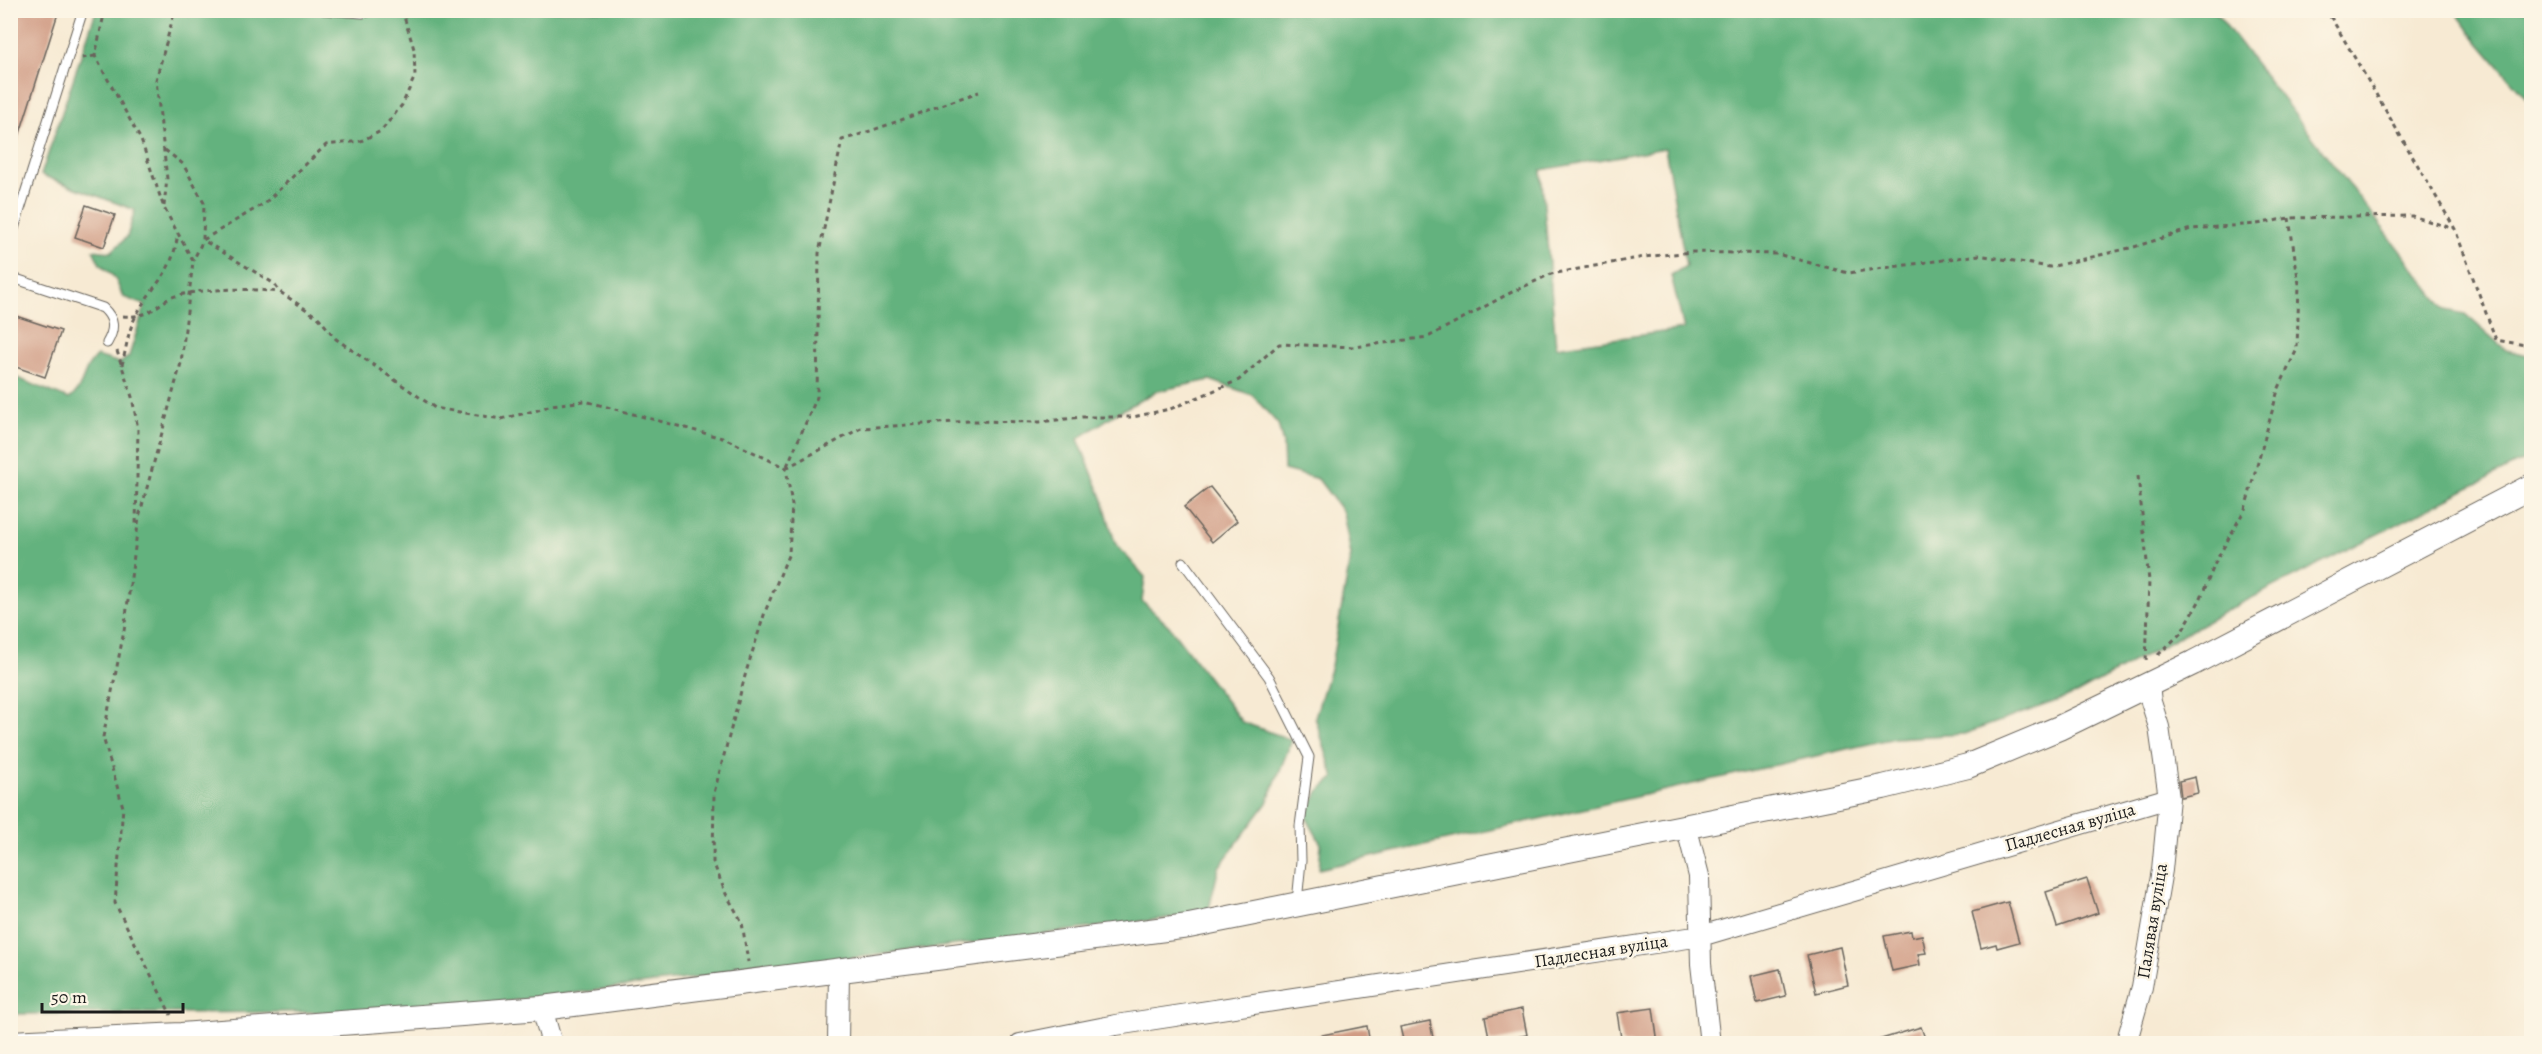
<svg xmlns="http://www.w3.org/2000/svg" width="2542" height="1054" font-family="Alegreya,serif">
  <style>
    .forest { fill: #64b27e; stroke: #40674d; stroke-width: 1.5; fill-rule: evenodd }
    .building { fill: #d09b84 }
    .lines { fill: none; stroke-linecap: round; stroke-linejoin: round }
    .service-casing { stroke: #69645c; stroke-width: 11 }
    .minor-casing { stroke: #69645c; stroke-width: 22 }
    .tertiary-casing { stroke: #69645c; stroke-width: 26 }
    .path { stroke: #69645c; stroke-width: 3; stroke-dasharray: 4.5 4.5; stroke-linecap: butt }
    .service { stroke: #fff; stroke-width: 9 }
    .minor { stroke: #fff; stroke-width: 20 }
    .tertiary { stroke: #fff; stroke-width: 24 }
    .labels { text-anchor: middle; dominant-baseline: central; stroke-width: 5; stroke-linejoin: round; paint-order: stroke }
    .street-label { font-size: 18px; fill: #1c1c1c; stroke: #fcf5e5 }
  </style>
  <rect width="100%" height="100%" fill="#fcf5e5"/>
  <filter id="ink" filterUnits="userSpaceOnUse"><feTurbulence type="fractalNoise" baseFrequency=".0167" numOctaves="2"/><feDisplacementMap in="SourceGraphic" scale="12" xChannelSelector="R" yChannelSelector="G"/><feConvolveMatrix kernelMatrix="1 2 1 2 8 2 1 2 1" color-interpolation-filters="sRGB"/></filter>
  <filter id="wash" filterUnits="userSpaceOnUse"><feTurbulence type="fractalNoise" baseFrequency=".008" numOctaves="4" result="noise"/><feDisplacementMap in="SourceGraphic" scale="24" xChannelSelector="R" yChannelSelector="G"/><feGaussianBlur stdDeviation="1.35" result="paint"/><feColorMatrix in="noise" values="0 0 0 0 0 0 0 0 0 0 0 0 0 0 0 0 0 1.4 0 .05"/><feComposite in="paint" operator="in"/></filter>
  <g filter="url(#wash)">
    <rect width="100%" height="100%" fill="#f7ead3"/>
    <path class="forest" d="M2214 10 2446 310 2465 314 2506 350 2531 356 2532 456 2226 611 2076 694 1964 734 1895 738 1319 869 1321 844 1305 815 1320 790 1334 778 1315 717 1331 666 1351 555 1343 512 1318 479 1284 470 1283 444 1278 424 1252 395 1210 380 1157 391 1117 413 1078 439 1103 500 1115 543 1145 577 1142 601 1169 626 1242 722 1292 740 1267 803 1219 867 1208 913 434 1011 11 1014 10 375 69 399C85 388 81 369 97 356L120 363 129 356 145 305 123 297 115 278 100 264 93 250 111 252 127 237 135 210 41 175 96 11ZM1665 148 1686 266 1671 275 1684 329 1556 347 1541 170Z
      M2455 11H2531V104L2475 38Z"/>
    <g id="blocks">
      <path class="building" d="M17 10H59L14 152H10V32Z
        M86 205 115 215 104 247 75 237Z
        M10 314 61 331 45 377 10 365Z
        M1210 487 1237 521 1212 542 1184 507Z
        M2195 777 2198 793 2181 797 2179 781Z
        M2087 879 2098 913 2057 927 2046 892Z
        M2008 902 2019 942 1997 948 1996 944 1981 948 1972 912Z
        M1911 931 1912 937 1922 935 1926 953 1918 954 1920 965 1892 971 1884 936Z
        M1840 947 1848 985 1816 993 1807 955Z
        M1780 969 1786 996 1757 1003 1751 976Z
        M1653 1008 1658 1044H1622L1617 1013Z
        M1522 1009 1527 1035 1490 1042 1485 1017Z
        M1430 1021 1434 1044H1404L1400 1027Z
        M1367 1026 1370 1044H1317V1036Z
        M1921 1027 1927 1044H1879L1878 1040Z"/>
    </g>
  </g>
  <g filter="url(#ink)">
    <use href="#blocks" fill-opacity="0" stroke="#69645c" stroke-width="1.5"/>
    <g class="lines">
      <g class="service-casing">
        <path id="service" d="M323 10 362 13 377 10
          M10 241 83 10
          M10 277 103 308C115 319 115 329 107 343
          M1183 562 1269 677 1309 757 1300 826 1301 861 1297 902"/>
      </g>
      <g class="minor-casing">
        <path id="minor" d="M1686 825 1699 876 1701 964 1710 1044
          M542 1008 552 1044
          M838 1044 839 971
          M1020 1044 1116 1025 1701 936 2169 798
          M2126 1044 2142 987 2162 870 2169 798 2159 727 2151 702 2149 685"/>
      </g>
      <g class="tertiary-casing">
        <path id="tertiary" d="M10 1043 181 1035 542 1008 1189 926 1883 787 1968 766 2059 728 2193 663 2532 486"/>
      </g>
      <path class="path" d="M105 10 95 56 141 140 164 208 193 261 181 363 139 517 124 631 103 737 123 807 115 903 171 1015
        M402 10 414 49 415 76 402 105 381 131 361 141 326 145 265 203 203 240 273 283 280 292 319 318 336 339 435 408 501 419 538 410 551 405 585 401 726 439 786 468 792 505 789 553 765 612 746 672 714 793 713 862 726 894 742 922 748 962
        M2324 10 2332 19 2455 229 2496 340 2532 346
        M82 58 95 56
        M165 150 183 164 204 203 203 240 193 261
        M164 206 167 179 156 80 175 10
        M123 316C153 319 159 299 179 295 211 288 247 288 278 292
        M117 351 132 397 138 429 136 525
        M122 365C126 350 128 330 136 316 154 281 172 277 178 233
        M787 466 817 397 819 253 842 140C889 126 933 107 979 92
        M786 468 861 428 970 421 1040 422 1082 417H1133L1170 409 1239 380 1279 344 1355 347 1428 337 1508 294 1551 274 1644 257 1691 252 1777 254 1848 273 1979 255 2050 267 2134 247 2191 229 2257 224 2289 218 2412 216 2455 229
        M2138 476 2149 581 2146 662
        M2158 655 2181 633 2200 600 2216 561 2245 509 2278 390 2297 349 2299 284 2289 218"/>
      <use href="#service" class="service"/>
      <use href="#minor" class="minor"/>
      <use href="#tertiary" class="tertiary"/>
    </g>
  </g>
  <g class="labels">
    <g class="street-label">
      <text transform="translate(2070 827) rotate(-16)">Падлесная вуліца</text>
      <text transform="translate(2152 921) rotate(-81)">Палявая вуліца</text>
      <text transform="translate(1601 951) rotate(-9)">Падлесная вуліца</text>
    </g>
  </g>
  <rect width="2542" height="1054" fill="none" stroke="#fcf5e5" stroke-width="36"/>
  <path d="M42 1003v9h141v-9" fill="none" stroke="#1c1c1c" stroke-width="3"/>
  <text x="51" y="1003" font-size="18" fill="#1c1c1c" stroke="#fcf5e5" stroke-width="4.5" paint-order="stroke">50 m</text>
</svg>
